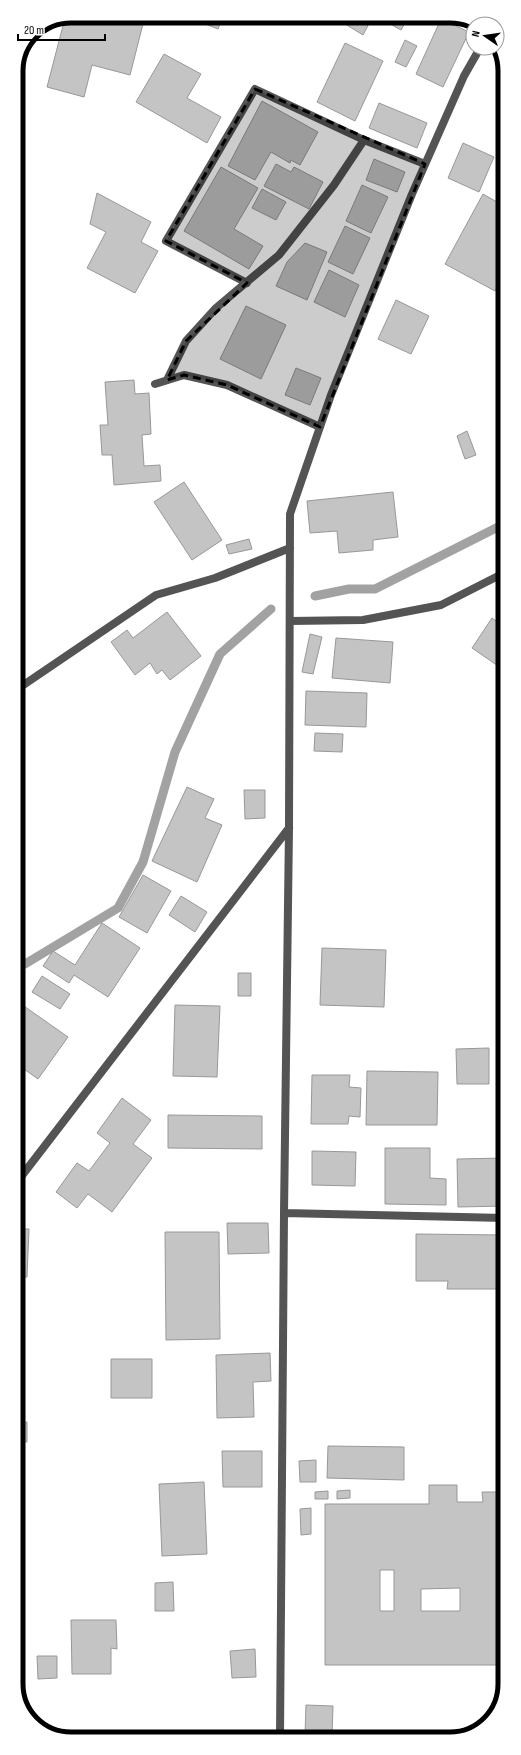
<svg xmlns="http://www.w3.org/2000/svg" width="521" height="1755" font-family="'Sofia Sans Condensed',sans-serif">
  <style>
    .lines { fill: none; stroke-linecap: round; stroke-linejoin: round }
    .stream { stroke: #a2a2a2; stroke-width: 9 }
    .building { fill: #c4c4c4; stroke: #989898; fill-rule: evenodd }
    .minor { stroke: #545454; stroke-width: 8 }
    .marked { fill: #000; fill-opacity: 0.2; stroke: #000; stroke-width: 3; stroke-dasharray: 8 5; stroke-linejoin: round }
    .rim { fill: none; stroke: #000; stroke-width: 5 }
  </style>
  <rect width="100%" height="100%" fill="#fff"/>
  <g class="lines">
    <path class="stream" d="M315 596 349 589H375L504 524
      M17 965 25 964 118 908 143 862 175 752 220 654 271 609"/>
  </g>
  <path class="building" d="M70 16H145L130 75 92 65 84 97 47 87 65 18Z
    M185 16H223L218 29Z
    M332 16H373L363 35Z
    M376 16H409L401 30Z
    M441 19 469 32 443 87 416 74Z
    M405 40 417 46 406 67 395 62Z
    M345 43 383 61 355 121 317 102Z
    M164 54 201 74 187 98 221 117 207 143 136 102Z
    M262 101 318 132 300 165 291 160 290 163 271 152 255 180 228 166Z
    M379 103 427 123 417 148 369 128Z
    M463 143 494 157 479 192 448 178Z
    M374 159 405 172 397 192 366 180Z
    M276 164 291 172 294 167 323 182 309 209 264 186Z
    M221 167 258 188 234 229 263 246 249 269 184 231Z
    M362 185 388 197 371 233 346 221Z
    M262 189 286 202 276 220 252 208Z
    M97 193 151 222 141 242 158 251 135 293 87 268 106 232 90 224Z
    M483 194 504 206V230L496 243 504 248V274L495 291 445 264Z
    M345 226 370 238 353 274 328 262Z
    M305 243 327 252 307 300 276 286 287 262Z
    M329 270 359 285 345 317 314 302Z
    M396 300 429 316 411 354 378 339Z
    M246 306 286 325 261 379 220 359Z
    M296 368 321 378 310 405 285 395Z
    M134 380 135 394 149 393 151 434 142 435 144 466 160 465 161 481 114 485 112 455H102L100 425H108L105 382Z
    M467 431 476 455 465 459 457 436Z
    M184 482 222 540 192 560 154 502Z
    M393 492 398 537 373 540V550L339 553 337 531 310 533 307 501Z
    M249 539 252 549 229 554 226 545Z
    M167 612 201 656 170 680 162 670 157 674 150 663 135 675 111 642 127 630 133 638Z
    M492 618 504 627V670L472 648Z
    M310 634 322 637 313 674 302 672Z
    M336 638 393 642 390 683 332 678Z
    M306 691 367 693 366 727 305 725Z
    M315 733 343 734 342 752 314 751Z
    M187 787 214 799 205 818 222 825 197 882 152 861Z
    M244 790H265V818L245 819Z
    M143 875 171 891 147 933 119 917Z
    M181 896 207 912 195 932 169 915Z
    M102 923 140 948 108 997 74 975 69 983 43 966 53 951 75 965Z
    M322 948 386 950 384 1007 320 1005Z
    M238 973H251V996H238Z
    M42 976 70 994 60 1009 32 992Z
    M21 1004 68 1037 38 1079 17 1064V1010Z
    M175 1005 220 1006 217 1077 173 1076Z
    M489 1048V1084H457L456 1049Z
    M367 1071 438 1072 437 1125H366Z
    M312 1075H350L349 1087 361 1088 360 1117 349 1116 348 1124H311Z
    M122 1098 151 1120 133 1144 152 1158 112 1212 88 1194 77 1208 56 1192 77 1163 89 1171 110 1143 97 1133Z
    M168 1115 262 1116V1149L168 1148Z
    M504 1141H505V1206L458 1207 457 1159 504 1158Z
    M385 1148H430V1178L446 1179V1205L385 1204Z
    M312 1151 356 1152 355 1186 312 1185Z
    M227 1223H268L269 1253 228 1254Z
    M17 1229H29L27 1277H21L18 1347Z
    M165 1232H219L220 1339 166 1340Z
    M416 1234 505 1235V1289H447L448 1281H416Z
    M270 1353 271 1381 253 1382 254 1417 217 1418 216 1355Z
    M111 1359H152V1398H111Z
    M17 1422H27V1442H17Z
    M328 1446 404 1447V1480L327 1478Z
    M222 1451H262V1487H223Z
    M316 1460V1482H300L299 1461Z
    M204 1482 207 1554 162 1556 159 1484Z
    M429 1485H457V1502H483L482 1492H505V1665H325V1504H429ZM380 1570H394V1611H380ZM460 1588V1611H421V1589Z
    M350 1490V1498L337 1499V1491Z
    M328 1491V1499H315V1492Z
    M311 1508V1534L301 1535 300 1509Z
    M173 1582 174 1611H155V1583Z
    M71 1620H116L117 1649 111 1648V1674H72Z
    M255 1649 256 1677 232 1678 230 1651Z
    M37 1656H57V1678L38 1679Z
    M306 1705 333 1706 332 1736 305 1735Z"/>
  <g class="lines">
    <path class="minor" d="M247 283 166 241 255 89 364 140 425 164
      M167 380 186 341 216 308 279 255 334 185 364 140
      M155 384 184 375 227 385 320 427
      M290 621 363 620 441 605 504 573
      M16 690 156 595 215 578 290 548
      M17 1182 289 828
      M284 1213 505 1218
      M280 1738 284 1213 289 828 290 514 331 395 412 194 464 76 480 48"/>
  </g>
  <path class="marked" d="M255 89 425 164 320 427 227 385 184 375 167 380 186 341 247 283 166 241Z"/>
  <path d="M0 0H521V1755H0ZM71 23H450A48 48 0 0 1 498 71V1684A48 48 0 0 1 450 1732H71A48 48 0 0 1 23 1684V71A48 48 0 0 1 71 23Z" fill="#fff" fill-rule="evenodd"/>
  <path class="rim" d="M71 23H450A48 48 0 0 1 498 71V1684A48 48 0 0 1 450 1732H71A48 48 0 0 1 23 1684V71A48 48 0 0 1 71 23Z"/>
  <g transform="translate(485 36) rotate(283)"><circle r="19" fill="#ffffff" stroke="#999999"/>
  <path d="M0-3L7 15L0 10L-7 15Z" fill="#000000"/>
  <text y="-6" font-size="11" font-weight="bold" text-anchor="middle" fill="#000000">N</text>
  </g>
  <path d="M18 34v6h87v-6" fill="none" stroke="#000000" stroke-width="2"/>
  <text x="24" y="34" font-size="12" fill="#000000" stroke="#ffffff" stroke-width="3" paint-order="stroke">20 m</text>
</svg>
